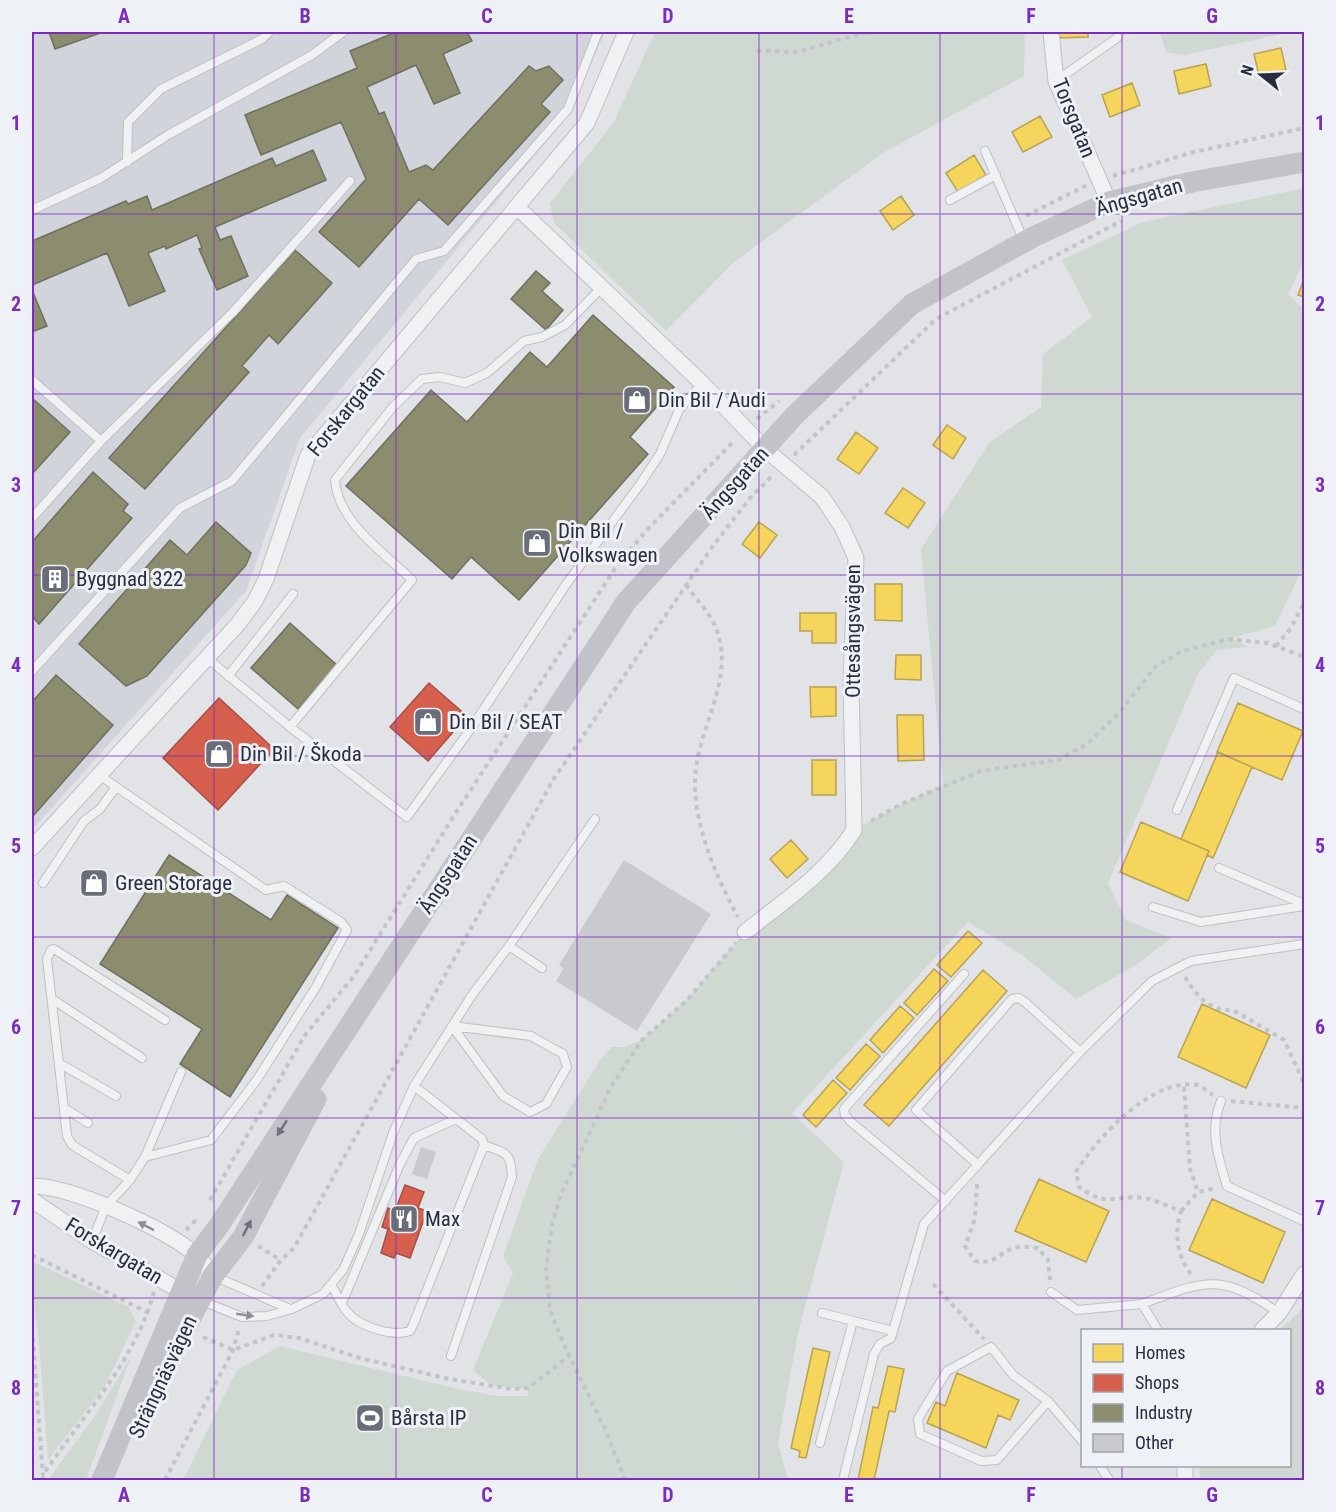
<svg xmlns="http://www.w3.org/2000/svg" width="1336" height="1512" font-family="'Roboto Condensed',sans-serif">
  <style>
    .built { fill: #d1d4da }
    .green { fill: #d0d9d1 }
    .homes { fill: #f6d55c; stroke: #b8a353; stroke-width: 1.5 }
    .shops { fill: #d6604d; stroke: #a25148; stroke-width: 1.5 }
    .industry { fill: #8c8c6e; stroke: #6e7060; stroke-width: 1.5 }
    .building { fill: #c8cace }
    .lines { fill: none; stroke-linecap: round; stroke-linejoin: round }
    .lane-casing { stroke: #bec0c3; stroke-width: 10 }
    .street-casing { stroke: #bec0c3; stroke-width: 17 }
    .path { stroke: #c2c4c9; stroke-width: 4; stroke-dasharray: 4.5 4.5; stroke-linecap: butt }
    .lane { stroke: #f0f1f2; stroke-width: 8 }
    .street { stroke: #f0f1f2; stroke-width: 15 }
    .secondary { stroke: #c2c3c8; stroke-width: 21 }
    .oneway { fill: #6d717c }
    .oneway2 { fill: #8c9098 }
    .grid { fill: none; stroke: #7b2cbf; stroke-width: 1.5; stroke-opacity: 0.55 }
    .labels { text-anchor: middle; dominant-baseline: central; stroke-width: 6; stroke-linejoin: round; paint-order: stroke }
    .street-label { font-size: 21px; fill: #282e3e; stroke: #eef1f5 }
    .poi-label { font-size: 21px; fill: #282e3e; stroke: #eef1f5; text-anchor: start }
    .neatline { fill: none; stroke: #7b2cbf; stroke-width: 2 }
    .grid-label { font-size: 20px; text-anchor: middle; font-weight: bold; fill: #7b2cbf }
  </style>
  <rect width="100%" height="100%" fill="#e1e3e6"/>
  <path class="built" d="M32 32H605L570 113 300 438 246 591 32 830Z"/>
  <path class="green" d="M655 32H1025L1024 76 883 153 734 262 666 331 554 223 550 203 614 122Z
    M1170 32H1291L1184 55 1166 52 1160 33Z
    M1304 188V261L1288 294 1304 309V566L1275 626 1232 638 1249 647 1217 650 1199 672 1108 883 1126 920 1171 938 1136 965 1076 999 1021 954 968 922 792 1113 844 1162 798 1333 778 1443 788 1480H183L237 1370 280 1346 458 1389 497 1396H528L527 1389 492 1386 473 1370 513 1273 503 1256 538 1159 601 1059 612 1047H625L643 1039 687 1000 745 932 854 830 901 804 943 785 921 549 989 443 1041 407 1043 354 1092 317 1062 260 1143 222Z
    M32 1261 129 1307 136 1321 105 1386 48 1460 39 1343 32 1290Z
    M1304 1307V1480H1200V1466H1290V1330H1280Z
    M131 1357 86 1480H48L95 1416Z"/>
  <path class="homes" d="M1057 32H1088V37L1057 38Z
    M1281 48 1286 70 1259 76 1254 54Z
    M1206 64 1211 86 1179 94 1174 71Z
    M1132 83 1140 105 1110 117 1102 95Z
    M1040 116 1052 137 1023 152 1012 132Z
    M974 155 986 175 958 192 946 173Z
    M901 196 914 215 893 230 880 211Z
    M1304 279V297L1298 295Z
    M947 425 966 438 953 459 933 445Z
    M856 432 878 448 859 474 837 459Z
    M903 488 925 503 908 528 885 513Z
    M759 522 777 535 760 558 742 544Z
    M875 584H902V621L875 620Z
    M800 613H836V643H812V631H800Z
    M896 655H921V680L895 679Z
    M810 687H836V716L811 717Z
    M1238 703 1303 731 1282 780 1217 752Z
    M897 715H923L924 760 898 761Z
    M1218 752 1252 767 1213 858 1207 855 1209 851 1181 839Z
    M812 760H836V795H812Z
    M1141 822 1209 851 1188 901 1120 872Z
    M791 840 808 859 787 878 770 859Z
    M968 931 982 943 951 977 937 965Z
    M934 969 948 981 917 1015 904 1003Z
    M983 970 1007 991 889 1126 864 1105Z
    M1202 1004 1270 1035 1246 1088 1178 1057Z
    M900 1006 914 1018 883 1053 870 1040Z
    M866 1044 880 1056 850 1090 836 1078Z
    M833 1080 847 1093 816 1127 803 1115Z
    M1039 1179 1109 1211 1086 1262 1015 1231Z
    M1212 1199 1285 1232 1263 1283 1189 1250Z
    M813 1348 830 1352 806 1458 799 1457 800 1451 791 1448Z
    M888 1366 904 1369 895 1412 889 1411 874 1480H858L873 1407 878 1408Z
    M957 1373 1019 1400 1010 1420 998 1415 986 1448 927 1423 936 1402 945 1406Z"/>
  <path class="shops" d="M429 683 467 716 428 761 390 727Z
    M219 698 274 749 218 810 163 758Z
    M405 1185 424 1192 418 1208 427 1211 410 1258 396 1253 394 1258 381 1253 388 1229 382 1227 388 1208 395 1211Z"/>
  <path class="industry" d="M49 32H103L55 49Z
    M396 32H467L472 41 443 54 460 93 434 104 416 65 367 87 379 114 384 112 409 172 426 165 433 170 529 66 536 71 549 66 563 80 541 104 550 112 448 225 419 199 359 267 319 232 366 179 341 122 261 155 245 115 357 68 350 51Z
    M313 150 326 180 215 227 220 240 231 236 248 276 217 290 199 249 202 248 197 235 166 249 165 246 148 253 165 291 129 306 107 253 32 285V241L126 201 128 204 147 196 152 210 272 158 276 166Z
    M295 250 332 283 278 344 269 335 242 366 249 372 145 489 109 458Z
    M536 271 550 283 542 291 563 310 546 330 511 299Z
    M32 290 47 326 32 332Z
    M593 315 674 387 630 437 648 454 519 600 471 557 452 579 346 486 431 390 467 422 530 352 547 367Z
    M32 398 70 432 32 474Z
    M93 472 128 504 123 511 132 518 39 624 32 616V542Z
    M216 522 251 553 246 565 147 676 126 686 79 644 170 540 187 555Z
    M290 623 337 665 298 709 251 668Z
    M56 675 113 725 33 816 32 702Z
    M169 855 271 920 287 895 338 928 230 1097 180 1064 202 1029 100 964Z"/>
  <path class="building" d="M624 860 711 914 637 1031 556 981 564 968 559 965Z
    M421 1147 436 1152 427 1179 412 1174Z"/>
  <g class="lines">
    <g class="lane-casing">
      <path id="lane" d="M1056 81 1117 38 1120 32
        M985 151 1024 241
        M127 162 128 122 161 89 262 39 269 32
        M950 200 996 175
        M32 210 101 178 168 135 312 55 343 32
        M32 380 101 441
        M32 518 101 441 233 312 350 181
        M207 658 290 727 407 817 472 727 565 586 641 483 660 454 679 410 702 383
        M32 671 180 508 232 481 416 259 444 251 568 109 598 32
        M228 676 293 594
        M290 727 412 580C383 552 338 522 335 480L392 408 422 379 440 377 465 383 487 373 524 341 542 337 565 325 602 287
        M99 775 266 890 284 886 341 922 347 930 316 987 256 1081 211 1140 145 1157
        M1177 810 1234 678 1304 709
        M1219 868 1304 904
        M43 883 84 821 100 809 116 787
        M1153 907 1201 922 1304 906
        M509 946 595 819
        M52 999 142 1058
        M452 1026 531 1036 563 1054 567 1067 546 1104 530 1112 503 1096Z
        M59 1063 116 1096
        M1221 1101C1209 1130 1218 1157 1227 1186L1304 1221
        M64 1108 88 1123
        M978 1165 916 1110 1012 999 1019 998 1026 1003 1080 1052
        M130 1180 72 1145 67 1136 47 959 51 950 54 949 165 1020
        M946 1201 851 1122 845 1115 844 1109 964 974
        M92 1241 106 1206 130 1180 145 1157 181 1072
        M216 1277 290 1309
        M331 1284C336 1293 341 1305 348 1313 360 1327 393 1337 410 1331L413 1325 484 1145 482 1139 414 1086
        M1051 1292 1077 1310 1142 1304
        M202 1301 242 1317 267 1316 292 1309 323 1294 343 1270 359 1234 393 1133 414 1086 472 995 509 946 542 968
        M342 1303 400 1164 414 1138 456 1119
        M822 1313 893 1331
        M1158 1330 1142 1304C1207 1280 1219 1272 1279 1313
        M451 1356 512 1177C511 1152 506 1153 484 1145
        M1048 1401 997 1460 981 1461 920 1434 918 1419 947 1371 991 1347 1013 1375 1048 1401 1082 1441
        M820 1443 853 1321
        M1100 1466 1109 1480
        M843 1480 874 1354 880 1344 891 1338 924 1224 1080 1052 1152 981 1191 961 1304 944"/>
    </g>
    <g class="street-casing">
      <path id="street" d="M1051 32 1056 81 1109 202
        M517 207 702 383 765 449 822 497 842 527 856 558 851 679 854 830C828 872 784 901 745 932
        M32 848 238 624 255 601 266 579 308 455 587 123 626 32
        M32 1186C71 1186 165 1228 196 1255 202 1260 208 1269 213 1276
        M32 1200 92 1241 188 1295
        M1262 1330 1279 1313 1304 1274
        M1185 1466V1480"/>
    </g>
    <path class="path" d="M757 51 797 52 866 32
      M1113 176 1194 152 1304 128
      M1026 216 1087 185
      M757 419 779 401
      M794 455 936 319 1121 221
      M686 585C695 598 709 612 715 626 738 678 695 730 695 782 695 829 716 876 738 917
      M1276 646 1291 628 1304 603
      M871 821 901 804 981 771 1058 760 1087 744 1119 713 1155 667 1182 651 1230 639 1268 643 1304 657
      M1185 977C1196 995 1210 1012 1233 1010L1284 1040 1304 1083
      M1184 1087 1190 1169 1198 1192
      M1231 1101 1304 1108
      M977 1184 975 1219 965 1246 975 1261C996 1265 997 1253 1014 1248 1022 1246 1030 1247 1038 1248L1048 1260 1050 1280
      M210 1200 305 1035 354 976 455 814 616 567 646 531 734 441
      M1181 1211 1198 1192 1216 1188
      M186 1230 198 1218
      M258 1246 281 1260
      M32 1255 149 1313
      M1191 1274C1177 1257 1174 1232 1181 1211 1169 1207 1156 1200 1144 1198 1113 1194 1110 1209 1079 1187L1076 1172C1097 1138 1152 1077 1197 1085 1202 1086 1208 1092 1213 1095
      M933 1284 984 1339
      M262 1286 281 1260 294 1248 553 780 715 543 751 497 773 475
      M32 1329 43 1475
      M203 1337 233 1350 274 1335 299 1338 360 1358 449 1379 513 1389 528 1388 569 1356
      M43 1480V1475C83 1415 134 1363 154 1292
      M165 1480 233 1350 239 1329
      M625 1480 606 1431 565 1347 550 1310 546 1268 552 1225 561 1194 612 1085 643 1039 687 1000 736 943"/>
    <use href="#lane" class="lane"/>
    <use href="#street" class="street"/>
    <path class="secondary" d="M162 1372 213 1276 243 1237 316 1099
      M102 1480 197 1255 220 1224 626 602 795 415 912 304 1033 237 1109 202 1192 182 1304 162"/>
  </g>
  <defs><path id="oneway-solid" d="M-6-.8H1V-3.2L6.5 0L1 3.2V.8H-6Z" transform="scale(1.5)"/></defs>
  <g class="oneway">
    <use href="#oneway-solid" transform="translate(282 1128) rotate(123)"/>
    <use href="#oneway-solid" transform="translate(247 1228) rotate(-62)"/>
  </g>
  <g class="oneway2">
    <use href="#oneway-solid" transform="translate(146 1226) rotate(-153)"/>
    <use href="#oneway-solid" transform="translate(245 1315) rotate(8)"/>
  </g>
  <path class="grid" d="M214 32V1480M396 32V1480M577 32V1480M759 32V1480M940 32V1480M1122 32V1330M32 214H1304M32 394H1304M32 575H1304M32 756H1304M32 937H1304M32 1118H1304M32 1298H1304M1122 1466V1480"/>
  <defs>
    <g id="shop-square" transform="scale(1.5)"><rect x="-9" y="-9" width="18" height="18" rx="4" fill="#696d79" stroke="#eef1f5"/><path d="M-5-2.5h2.3a2.7 3.5 0 0 1 5.4 0H5L5.5 6h-11ZM-1.5-2.5h3a1.5 2.3 0 0 0-3 0Z" fill="#fff"/></g>
    <g id="building-square" transform="scale(1.5)"><rect x="-9" y="-9" width="18" height="18" rx="4" fill="#696d79" stroke="#eef1f5"/><path d="M-4-6H4V6H1V3H-1V6H-4ZM-2.5-4.3h1.7v1.8h-1.7ZM.8-4.3h1.7v1.8H.8ZM-2.5-1h1.7V.8h-1.7ZM.8-1h1.7V.8H.8Z" fill="#fff"/></g>
    <g id="restaurant-square" transform="scale(1.5)"><rect x="-9" y="-9" width="18" height="18" rx="4" fill="#696d79" stroke="#eef1f5"/><path d="M-5-6h1v4h1v-4h1v4h1v-4h1v5L-1.5 .5V6h-2V.5L-5-1ZM5-6V6H3V1.5H1.5Q1.5-4 5-6Z" fill="#fff"/></g>
    <g id="stadium-square" transform="scale(1.5)"><rect x="-9" y="-9" width="18" height="18" rx="4" fill="#696d79" stroke="#eef1f5"/><path d="M0-5a6.5 5 0 1 0 0 10a6.5 5 0 1 0 0-10ZM-3.5-1.8h7v3.6h-7Z" fill="#fff"/></g>
  </defs>
  <g fill-rule="evenodd">
    <use href="#shop-square" x="637" y="400"/>
    <use href="#shop-square" x="537" y="543"/>
    <use href="#building-square" x="55" y="579"/>
    <use href="#shop-square" x="428" y="722"/>
    <use href="#shop-square" x="219" y="754"/>
    <use href="#shop-square" x="94" y="883"/>
    <use href="#restaurant-square" x="404" y="1219"/>
    <use href="#stadium-square" x="370" y="1418"/>
  </g>
  <g class="labels">
    <g class="street-label">
      <text transform="translate(1074 118) rotate(68)">Torsgatan</text>
      <text transform="translate(1139 197) rotate(-16)">Ängsgatan</text>
      <text transform="translate(346 411) rotate(-51)">Forskargatan</text>
      <text transform="translate(735 483) rotate(-48)">Ängsgatan</text>
      <text transform="translate(853 631) rotate(-90)">Ottesångsvägen</text>
      <text transform="translate(448 874) rotate(-57)">Ängsgatan</text>
      <text transform="translate(114 1251) rotate(31)">Forskargatan</text>
      <text transform="translate(163 1377) rotate(-65)">Strängnäsvägen</text>
    </g>
    <g class="poi-label">
      <text x="658" y="400">Din Bil / Audi</text>
      <text x="558" y="531">Din Bil /<tspan x="558" dy="24">Volkswagen</tspan></text>
      <text x="76" y="579">Byggnad 322</text>
      <text x="449" y="722">Din Bil / SEAT</text>
      <text x="240" y="754">Din Bil / Škoda</text>
      <text x="115" y="883">Green Storage</text>
      <text x="425" y="1219">Max</text>
      <text x="391" y="1418">Bårsta IP</text>
    </g>
  </g>
  <rect width="1336" height="1512" fill="none" stroke="#eef1f5" stroke-width="66"/>
  <rect x="1081" y="1329" width="210" height="138" fill="#eef1f5" stroke="#9fa3ac" stroke-width="1.5"/>
  <rect x="1093" y="1344" width="30" height="18" fill="#f6d55c" stroke="#9fa3ac" stroke-width="1.5"/>
  <text x="1135" y="1359" font-size="18" fill="#282e3e">Homes</text>
  <rect x="1093" y="1374" width="30" height="18" fill="#d6604d" stroke="#9fa3ac" stroke-width="1.5"/>
  <text x="1135" y="1389" font-size="18" fill="#282e3e">Shops</text>
  <rect x="1093" y="1404" width="30" height="18" fill="#8c8c6e" stroke="#9fa3ac" stroke-width="1.5"/>
  <text x="1135" y="1419" font-size="18" fill="#282e3e">Industry</text>
  <rect x="1093" y="1434" width="30" height="18" fill="#c8cace" stroke="#9fa3ac" stroke-width="1.5"/>
  <text x="1135" y="1449" font-size="18" fill="#282e3e">Other</text>
  <g transform="translate(1261 75) rotate(288)" stroke="#eef1f5" stroke-width="4.5" paint-order="stroke">
  <path d="M0-4.5L10 22L0 15L-10 22Z" fill="#282e3e"/>
  <text y="-9" font-size="16" font-weight="bold" text-anchor="middle" fill="#282e3e">N</text>
  </g>
  <rect x="33" y="33" width="1270" height="1446" class="neatline"/>
  <g class="grid-label">
    <text x="124" y="23">A</text>
    <text x="305" y="23">B</text>
    <text x="487" y="23">C</text>
    <text x="668" y="23">D</text>
    <text x="849" y="23">E</text>
    <text x="1031" y="23">F</text>
    <text x="1212" y="23">G</text>
    <text x="16" y="130">1</text>
    <text x="1320" y="130">1</text>
    <text x="16" y="311">2</text>
    <text x="1320" y="311">2</text>
    <text x="16" y="492">3</text>
    <text x="1320" y="492">3</text>
    <text x="16" y="672">4</text>
    <text x="1320" y="672">4</text>
    <text x="16" y="853">5</text>
    <text x="1320" y="853">5</text>
    <text x="16" y="1034">6</text>
    <text x="1320" y="1034">6</text>
    <text x="16" y="1215">7</text>
    <text x="1320" y="1215">7</text>
    <text x="16" y="1395">8</text>
    <text x="1320" y="1395">8</text>
    <text x="124" y="1502">A</text>
    <text x="305" y="1502">B</text>
    <text x="487" y="1502">C</text>
    <text x="668" y="1502">D</text>
    <text x="849" y="1502">E</text>
    <text x="1031" y="1502">F</text>
    <text x="1212" y="1502">G</text>
  </g>
</svg>
